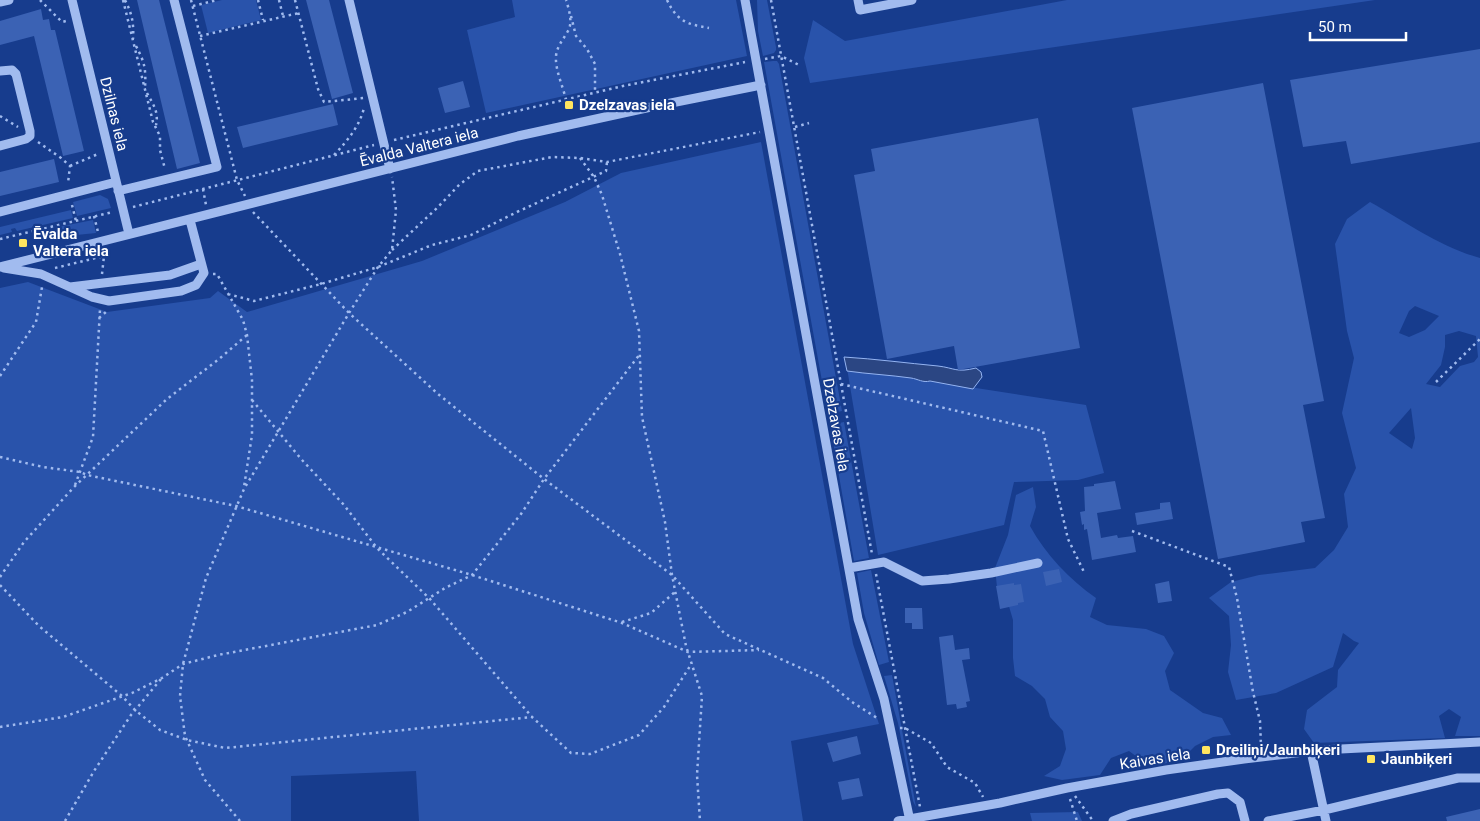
<svg xmlns="http://www.w3.org/2000/svg" width="1480" height="821" font-family="Roboto,sans-serif">
  <style>
    .green { fill: #2953ab; fill-rule: evenodd }
    .water { fill: #2b4683; stroke: #94b4f2 }
    .building { fill: #3b62b4 }
    .lines { fill: none; stroke-linecap: round; stroke-linejoin: round }
    .path { stroke: #a1bbef; stroke-width: 2.5; stroke-dasharray: 2.5 4; stroke-linecap: butt }
    .minor { stroke: #a1bbef; stroke-width: 9 }
    .poi-dot { fill: #ffe55f; stroke: #173c8d; stroke-width: 2 }
    .labels { text-anchor: middle; dominant-baseline: central; stroke-width: 4.5; stroke-linejoin: round; paint-order: stroke }
    .poi-label { font-size: 15px; font-weight: bold; fill: #fff; stroke: #173c8d; text-anchor: start }
    .street-label { font-size: 15px; fill: #fff; stroke: #173c8d }
  </style>
  <rect width="100%" height="100%" fill="#173c8d"/>
  <path class="green" d="M222 0H256L261 20 208 33 201 5Z
    M512 0H736L747 56 486 113 467 30 515 17Z
    M757 0H767L776 47V50L774 53 763 56 758 31Z
    M1067 0H1375L810 83 804 58 813 20 845 41Z
    M773 61H777L779 64 842 411 828 414 764 62Z
    M761 142 853 644 879 724 791 741 803 821H419L416 771 291 776V821H0V288L28 282 107 312 210 298 218 291 247 312 422 261 565 202 621 173Z
    M100 195 108 199 111 208 77 216 73 202Z
    M1370 202C1406 222 1440 247 1480 258V736H1455L1461 717 1449 709 1439 716 1445 738 1314 743 1304 729 1307 710 1337 687 1338 670 1359 643 1354 641 1343 633 1333 667 1276 693 1236 700 1228 672 1231 645 1229 616 1209 598 1231 582 1259 575 1315 568 1334 550 1348 527 1344 494 1356 468 1342 413 1354 358 1347 331 1335 244 1347 219ZM1415 306 1439 316 1425 330 1409 337 1399 333 1409 311ZM1459 331 1476 336 1478 357 1474 362 1460 366 1440 387 1426 384 1441 365 1445 347V335ZM1411 408 1415 438 1412 449 1389 433Z
    M71 210 73 218 17 231 15 228 11 229 12 232 0 235V227Z
    M93 220 96 233 57 237 58 227Z
    M847 368 1086 405 1104 473 1078 480 1014 482 1004 525 878 555Z
    M844 422 869 558 854 561 830 425Z
    M1033 487 1036 507 1030 526C1046 555 1069 579 1096 598L1090 617 1107 625 1146 629 1164 636 1174 653 1165 671 1170 690 1203 713 1222 718 1231 735 1213 737 1195 746 1181 760 1162 764 1144 762 1129 751 1111 758 1100 775 1062 780 1044 776 1060 766 1066 749 1063 731 1050 717 1045 699 1032 686 1015 676 1013 658V620L1008 603 997 587 995 568 1008 535 1016 495Z
    M871 570 889 662 879 665 864 613 857 573Z
    M892 675 916 807 913 801 898 723 884 676Z
    M1078 812 1082 821H1032L1030 813Z"/>
  <path class="water" d="M844 357C876 359 906 363 938 366 955 368 956 373 976 368L981 372 982 377 973 389 930 381C923 383 918 379 911 378 890 375 868 374 847 371Z"/>
  <path class="building" d="M137 0H159L200 163 177 169Z
    M306 0H329L353 93 332 99Z
    M41 9 43 20 49 19 51 30H55L84 151 63 156 34 36 0 45V21Z
    M1480 49V142L1351 164 1346 141 1303 147 1290 80Z
    M463 81 470 107 445 113 438 88Z
    M1263 83 1324 401 1303 405 1325 518 1301 522 1305 542 1218 559 1132 108Z
    M333 104 338 125 243 148 237 127Z
    M1038 118 1080 348 958 370 954 346 887 359 854 175 875 171 871 149Z
    M54 159 59 182 0 196V172Z
    M1115 481 1121 509 1097 513 1101 538 1117 535 1118 538 1133 536 1136 552 1092 560 1087 529 1084 530V524L1082 525 1080 512 1085 511 1084 487 1094 486V484Z
    M1170 502 1173 519 1137 525 1135 513 1160 509V503Z
    M1059 569 1062 582 1046 586 1043 572Z
    M1169 581 1172 601 1158 603 1155 584Z
    M1014 583V585L1021 584 1024 602 1018 603V605L1000 609 996 586Z
    M905 608H922L923 629H912V623H905Z
    M953 635 955 650 969 648 970 659 962 660 970 701 966 702 967 707 957 709 956 704 947 705 939 637Z
    M857 736 861 754 833 762 827 743Z
    M859 778 863 796 842 800 838 782Z
    M1480 809V821H1447L1446 817Z"/>
  <g class="lines">
    <path class="path" d="M40 0 62 22 66 21
      M123 0 153 122 160 136V150L165 169
      M125 0C132 14 134 23 133 39
      M191 0 237 180 245 196
      M258 0 263 20
      M279 0 283 16
      M295 0 318 89 324 102 364 98
      M667 0C677 21 686 24 709 28
      M771 0 872 554
      M193 6 217 0
      M571 16 576 36 587 49 595 64V93
      M200 36 299 13
      M136 46C145 63 146 69 145 88
      M765 59 781 56 799 65
      M147 93C153 104 159 112 156 125
      M566 100C563 86 555 70 556 56 557 46 563 40 568 31 573 23 569 9 566 0
      M0 116 18 127
      M795 127 809 123
      M394 140 623 86 745 62
      M38 142 61 158 70 166 68 183
      M334 155C348 140 359 127 364 108
      M580 158 594 177 602 195 620 254 639 331 642 417 665 522 672 575 686 646 702 696 697 775 700 821
      M70 166 98 154
      M203 189 206 205
      M72 205 76 221
      M133 207 374 145
      M253 212 349 313 438 394 544 479 672 575 725 634 823 678 852 702 877 718
      M94 216 98 232
      M0 239 113 212
      M392 250 437 208 460 184 478 171 552 157 580 158 607 162 760 132
      M55 268 104 256V254
      M102 274 104 256
      M213 274H217L243 320 247 335 252 380V435L244 487
      M228 294 254 301 321 284 378 267 432 245 471 235 517 212 606 171 607 162
      M99 318 107 311
      M0 376 36 322 42 287
      M1436 382 1480 339
      M841 384 1043 431 1068 539 1084 572
      M252 400 302 460 344 505 377 548 430 599 532 717
      M0 457 43 467 80 472 87 475 236 506 472 575 622 623 688 652 759 650
      M75 485 93 437 100 309
      M1132 531 1229 567 1237 598 1253 692 1260 721 1261 746
      M876 574 920 807
      M0 577 24 542 74 487 167 399 219 359 247 335
      M0 585 39 626 122 696 135 710 160 730 187 740 225 748 532 717 571 753 590 754 639 735 664 707 692 663
      M622 622 651 613 676 591
      M0 727 63 717 132 693 162 678 183 664 218 655 377 625 407 612 445 588 472 575 521 514 544 479 640 354
      M900 728H905L931 743 947 767 975 783 983 797
      M1075 796 1093 821
      M1070 799 1077 821
      M65 821 94 771 131 715 161 679
      M240 821 205 780 185 736 180 696 183 664 206 578 244 489 349 313 378 267 392 250 396 210 392 177"/>
    <path class="minor" d="M72 0 129 234
      M349 0 390 169
      M745 0 858 619 884 699 910 821
      M858 0 860 10 912 0
      M0 2 9 0
      M0 71 12 70 16 74 30 131V136L26 139 0 146
      M118 191 217 167 174 0
      M0 212 116 182
      M0 267 518 136 651 107 761 85
      M4 268 41 274 92 297 109 301 181 291 196 285 204 273 190 220
      M70 287 170 275 201 264
      M849 568 884 562 922 581 949 579 991 573 1038 563
      M1311 751 1326 821
      M898 821 1000 803 1067 788 1166 770 1244 759 1321 750 1480 742
      M1113 821 1131 814 1218 794 1228 793 1240 802 1245 821
      M1268 821 1324 810 1458 778H1480"/>
  </g>
  <g class="poi-dot">
    <rect x="564" y="100" width="10" height="10" rx="2.5"/>
    <rect x="18" y="238" width="10" height="10" rx="2.5"/>
    <rect x="1201" y="745" width="10" height="10" rx="2.5"/>
    <rect x="1366" y="754" width="10" height="10" rx="2.5"/>
  </g>
  <g class="labels">
    <g class="poi-label">
      <text x="579" y="105">Dzelzavas iela</text>
      <text x="33" y="234">Ēvalda<tspan x="33" dy="17">Valtera iela</tspan></text>
      <text x="1216" y="750">Dreiliņi/Jaunbiķeri</text>
      <text x="1381" y="759">Jaunbiķeri</text>
    </g>
    <g class="street-label">
      <text transform="translate(114 114) rotate(76)">Dzilnas iela</text>
      <text transform="translate(419 147) rotate(-14)">Ēvalda Valtera iela</text>
      <text transform="translate(836 425) rotate(80)">Dzelzavas iela</text>
      <text transform="translate(1155 759) rotate(-9)">Kaivas iela</text>
    </g>
  </g>
  <path d="M1310 32v8h96v-8" fill="none" stroke="#ffffff" stroke-width="2.5"/>
  <text x="1318" y="32" font-size="15" fill="#ffffff" stroke="#173c8d" stroke-width="4" paint-order="stroke">50 m</text>
</svg>
